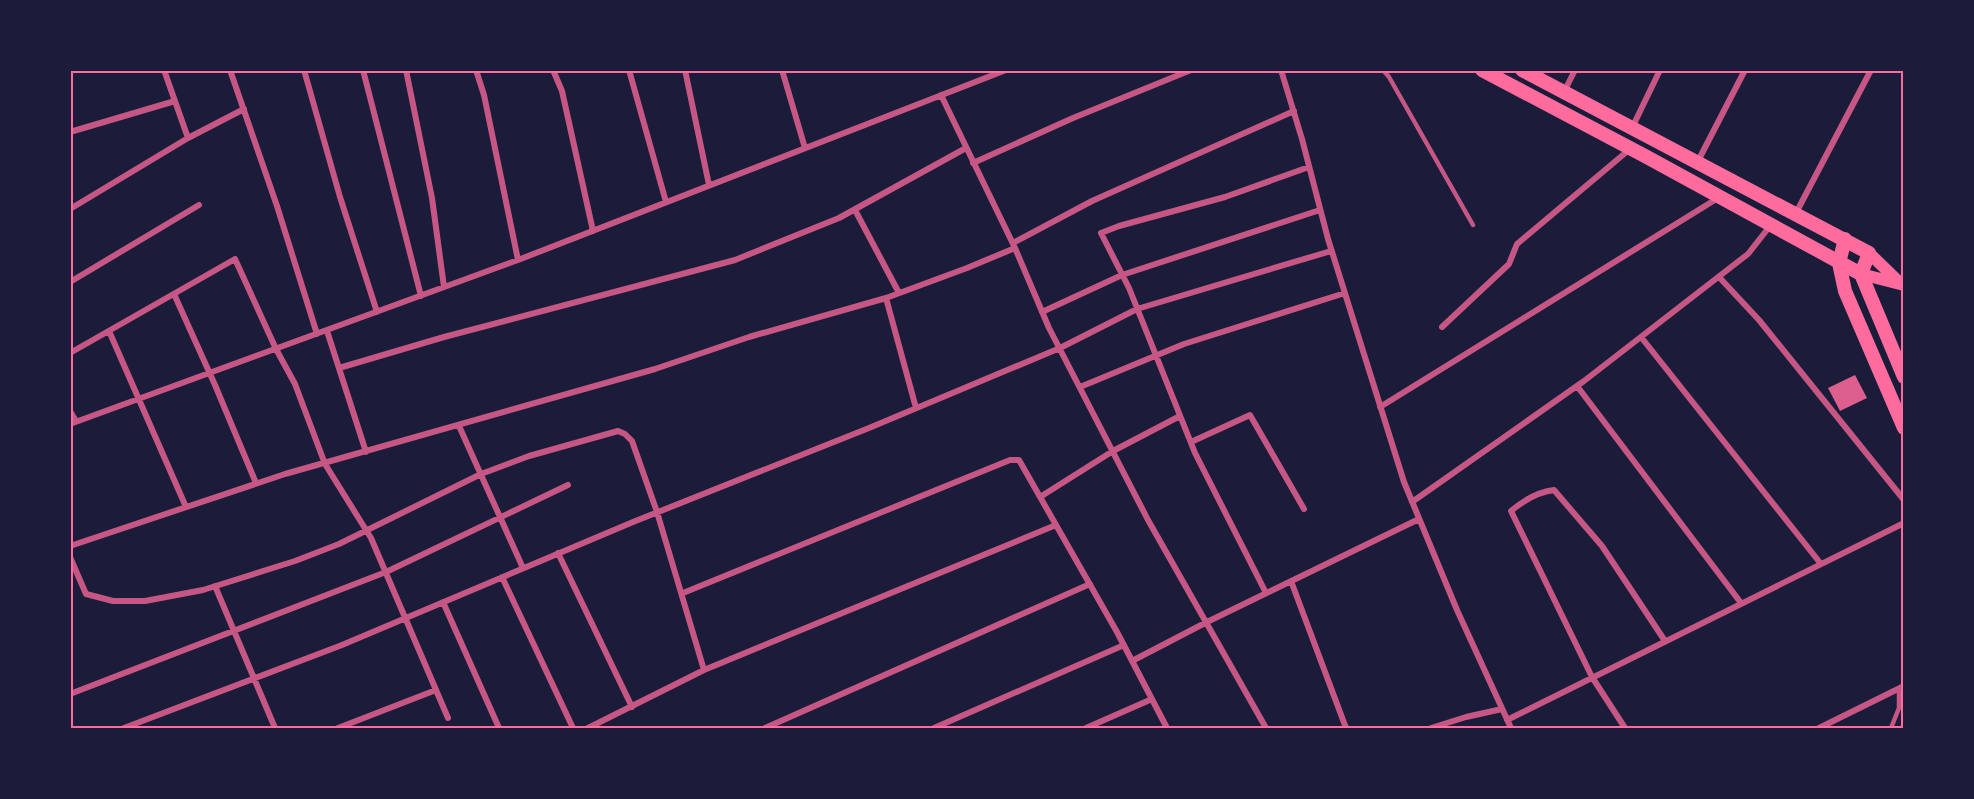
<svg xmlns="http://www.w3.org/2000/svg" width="1974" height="799" font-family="'Roboto Condensed',sans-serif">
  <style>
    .building { fill: #dd5f8e }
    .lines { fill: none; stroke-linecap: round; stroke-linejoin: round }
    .service { stroke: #c65784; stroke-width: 4.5 }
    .minor { stroke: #c65784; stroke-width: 6 }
    .secondary { stroke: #ff6b9d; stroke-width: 12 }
    .primary { stroke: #ff6b9d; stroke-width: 14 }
    .neatline { fill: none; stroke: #ff6b9d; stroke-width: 2 }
  </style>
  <rect width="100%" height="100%" fill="#1b1b3a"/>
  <path class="building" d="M1855 375 1867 398 1840 411 1828 388Z"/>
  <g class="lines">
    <path class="service" d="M1383 70 1389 77 1473 225
      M1891 728 1899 708V688"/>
    <path class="minor" d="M164 70 188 138
      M230 70 277 206 317 334
      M304 70 340 197 377 312
      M363 70 421 296
      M406 70 432 198 444 287
      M476 70 484 95 518 260
      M553 70 562 91 593 231
      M629 70 666 202
      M685 70 709 185
      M782 70 805 148
      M1281 70 1302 139 1328 239 1404 482 1457 610 1511 728
      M1564 92 1575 70
      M941 95 1015 248 1049 328 1148 520 1266 728
      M1632 128 1660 70
      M70 132 175 101
      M973 163 1073 118 1191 70
      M1697 163 1745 70
      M70 209 188 138 244 109
      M855 210 899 293
      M1796 213 1871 70
      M1013 243 1092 201 1294 111
      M1719 277 1759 320 1904 500
      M70 282 199 205
      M174 294 215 385 256 483
      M886 298 916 408
      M1042 312 1122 275 1320 210
      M1442 327 1509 264 1517 244 1630 149
      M109 331 186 507
      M327 331 366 452
      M1641 337 1821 564
      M70 353 235 259 276 349 295 384 325 464 371 538 448 718
      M339 368 444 337 735 260 839 218 966 148
      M1577 386 1741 603
      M1080 387 1184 344 1345 293
      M1380 407 1718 198
      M70 411 76 421
      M70 424 518 260 1006 70
      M459 426 523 568
      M1191 442 1250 415 1304 509
      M1040 497 1113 451 1180 416
      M1412 502 1584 381 1748 254 1770 226
      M70 546 285 474 655 369 749 337 886 298 967 268 1015 248
      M558 553 632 707
      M70 557 86 594 113 601H145L203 590 295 561 339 544 481 474 529 456 618 431 625 434 632 441 657 512 704 670
      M502 577 573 728
      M1291 581 1346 728
      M215 586 275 728
      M683 593 1010 460H1019L1117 632 1167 728
      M1266 593 1195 453 1129 288 1101 233 1119 226 1225 197 1309 167
      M443 602 499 728
      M1132 661 1207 622 1419 519
      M70 694 386 572 568 485
      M1507 720 1904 523
      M124 728 342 645 633 522 869 428 1060 348 1137 309 1331 251
      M338 728 436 690
      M588 728 704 670 1056 525
      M765 728 1090 584
      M934 728 1124 645
      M1086 728 1152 699
      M1431 728 1466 717 1502 709
      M1625 728 1592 677 1511 511C1524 500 1537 492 1554 490L1602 546 1665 641
      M1819 728 1904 686"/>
    <path class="secondary" d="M1869 253 1899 282
      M1861 274 1904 285"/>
    <path class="primary" d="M1482 70 1645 156 1861 274
      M1522 70 1869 253 1861 274 1904 377
      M1845 239 1839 263 1845 291 1904 428"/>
  </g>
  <rect width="1974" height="799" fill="none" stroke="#1b1b3a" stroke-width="144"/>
  <rect x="72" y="72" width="1830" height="655" class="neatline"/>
</svg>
